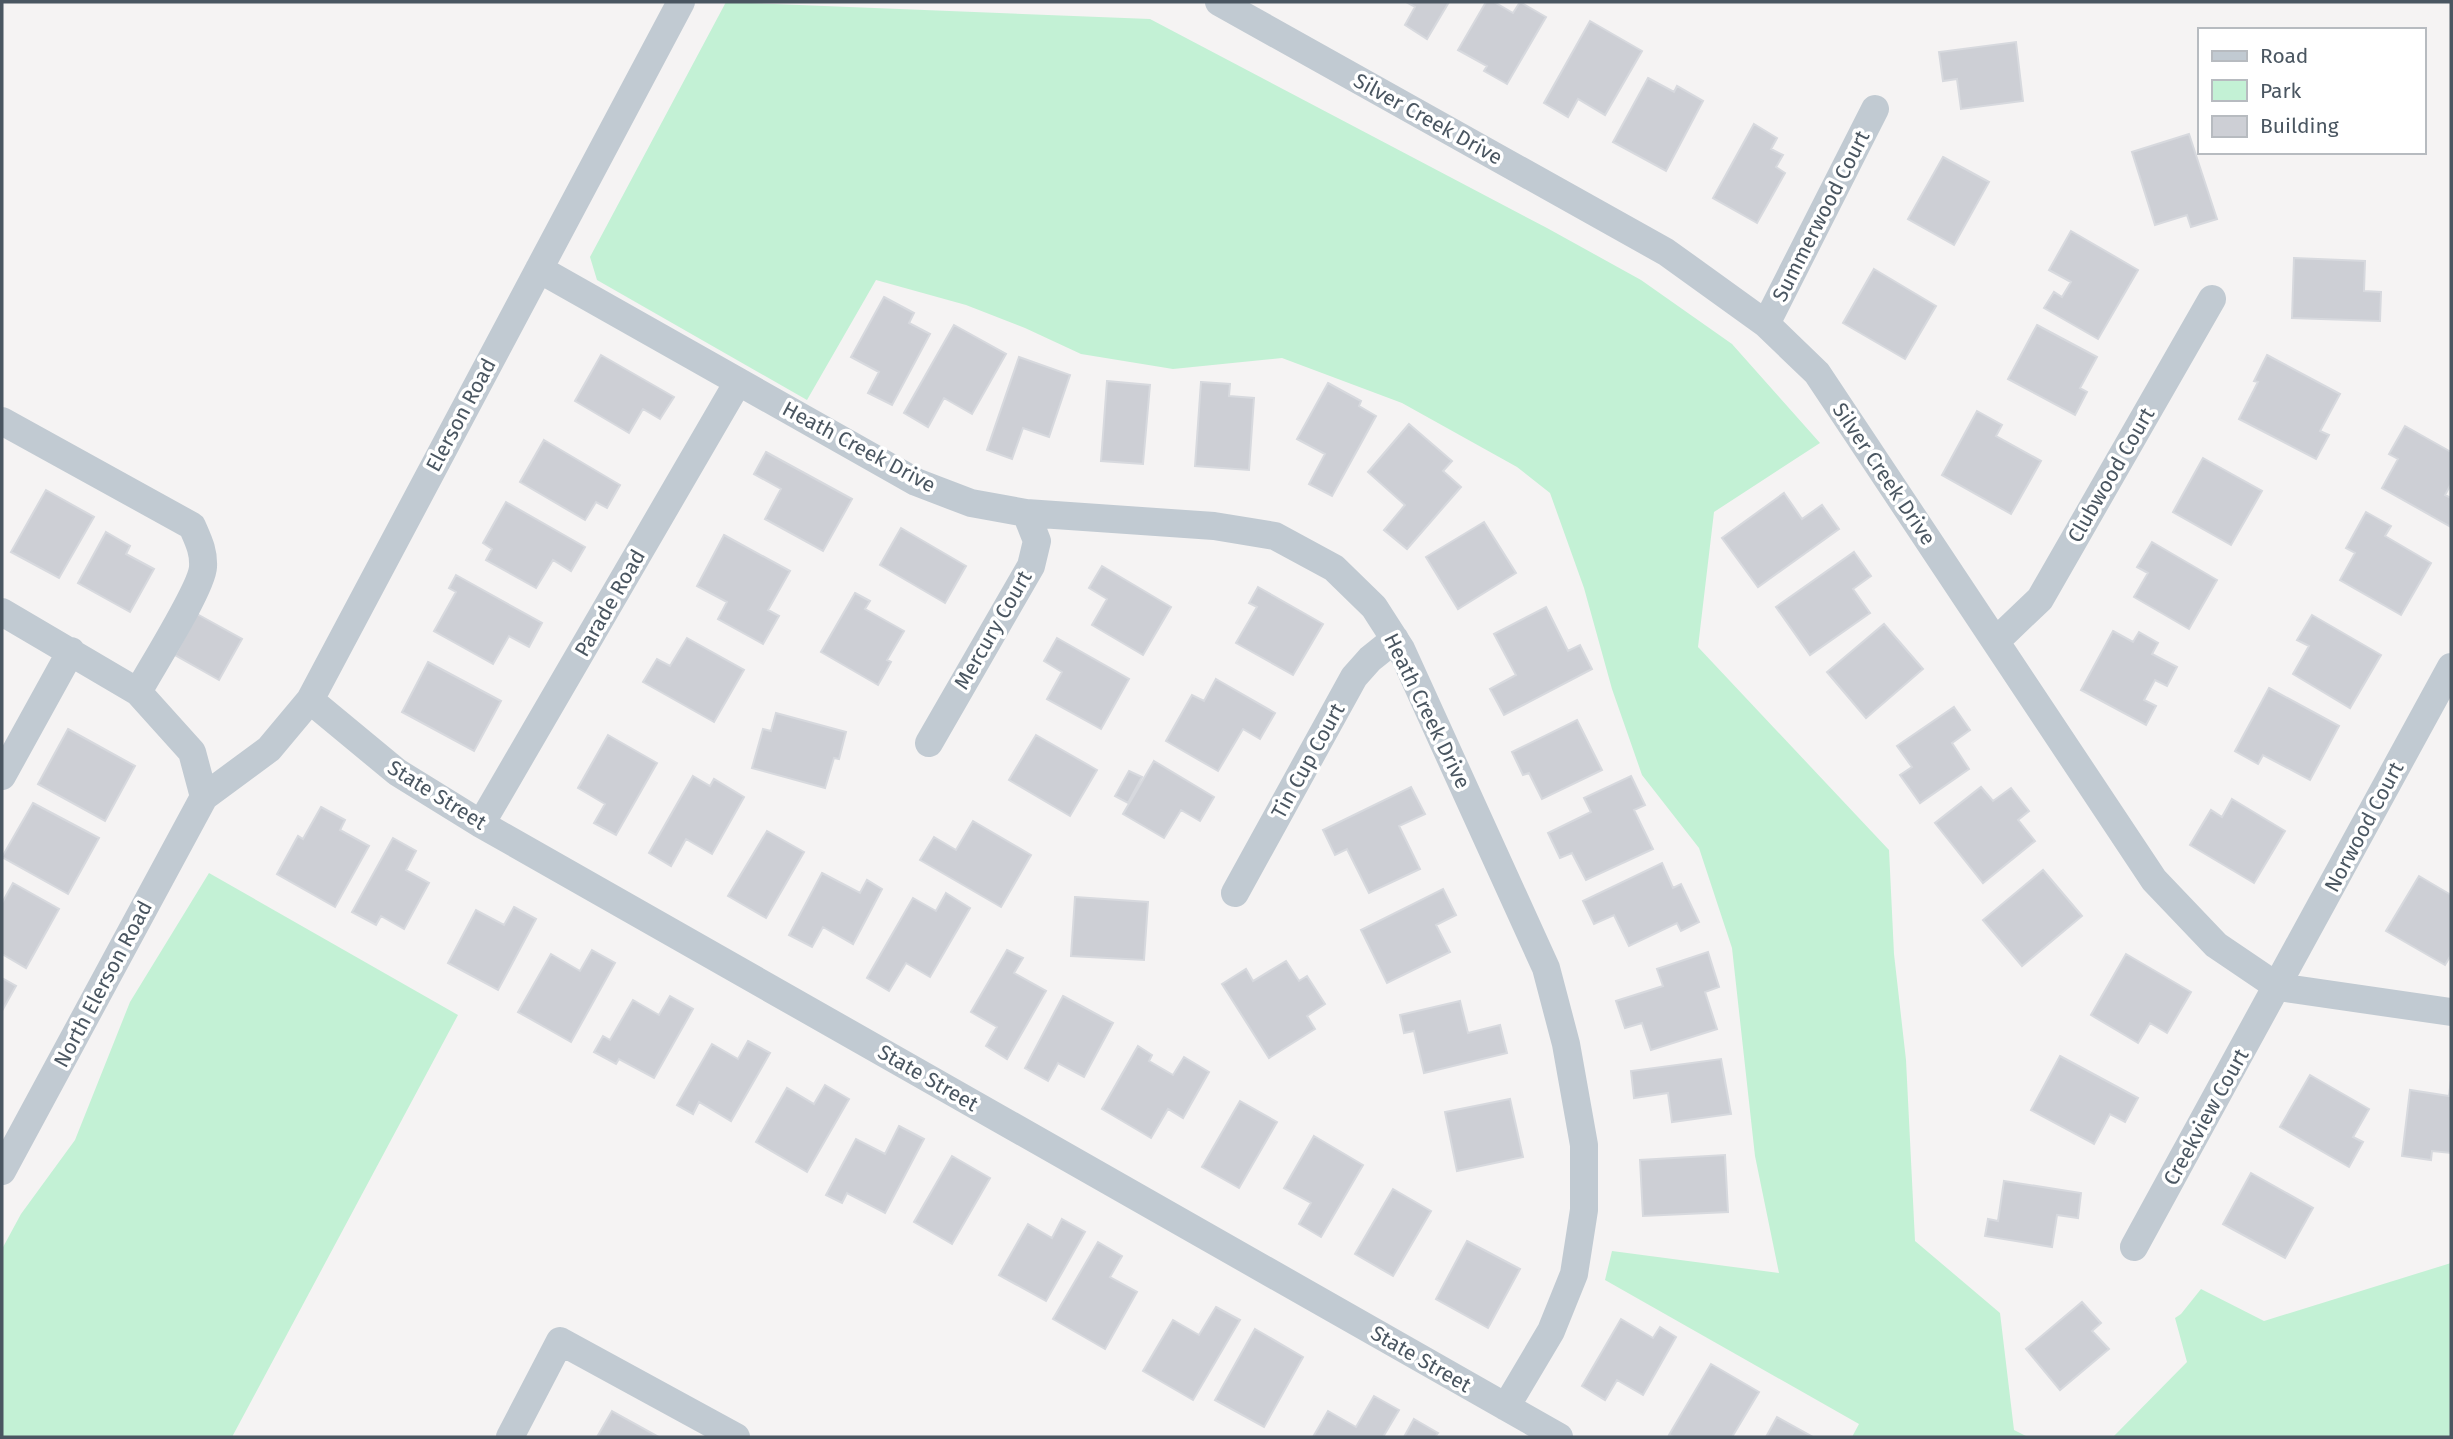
<svg xmlns="http://www.w3.org/2000/svg" width="2453" height="1439" font-family="'Fira Sans',sans-serif">
  <style>
    .green { fill: #c3f1d5 }
    .building { fill: #cdcfd5; stroke: #d7d9de; stroke-width: 2 }
    .lines { fill: none; stroke-linecap: round; stroke-linejoin: round }
    .minor { stroke: #c1cad2; stroke-width: 28 }
    .labels { text-anchor: middle; dominant-baseline: central; stroke-width: 7; stroke-linejoin: round; paint-order: stroke }
    .street-label { font-size: 21px; fill: #4a5661; stroke: #fff }
  </style>
  <rect width="100%" height="100%" fill="#f5f3f3"/>
  <path class="green" d="M726 2 1150 19 1547 228 1641 280 1732 344 1820 443 1714 512 1698 647 1889 850 1894 954 1906 1060 1915 1241 2000 1313 2014 1430 2028 1437H1852L1859 1424 1605 1280 1612 1251 1779 1273 1755 1156 1732 948 1699 848 1642 775 1612 689 1584 588 1550 493 1517 467 1402 403 1282 358 1173 369 1081 354 1025 328 966 305 876 280 807 400 597 280 590 257Z
    M209 873 458 1015 232 1437H2V1249L21 1214 75 1140 130 1002Z
    M2451 1263V1437H2113L2187 1362 2175 1318 2181 1314 2201 1289 2264 1321Z"/>
  <path class="building" d="M1406 2H1449L1427 39 1405 25 1415 7Z
    M1486 2H1494L1513 13 1520 2 1546 17 1507 84 1484 71 1487 66 1458 50Z
    M1590 21 1642 51 1605 115 1578 99 1568 117 1544 103Z
    M2016 42 2023 101 1961 109 1957 79 1943 81 1939 52Z
    M1648 78 1674 92 1677 86 1703 101 1666 171 1613 142Z
    M1754 124 1777 138 1771 149 1783 155 1776 167 1785 173 1757 223 1713 198Z
    M2189 134 2217 219 2191 227 2187 215 2155 225 2132 152Z
    M1943 157 1989 182 1954 245 1908 219Z
    M2071 231 2138 270 2098 339 2044 308 2054 292 2062 297 2071 282 2049 270Z
    M2294 258 2365 261 2364 291 2381 292 2380 321 2292 318Z
    M1874 269 1936 306 1905 359 1843 323Z
    M884 297 914 313 909 323 930 334 892 405 868 393 879 372 851 357Z
    M954 325 1006 354 972 414 944 398 928 427 904 413Z
    M2037 325 2097 357 2080 388 2087 392 2075 415 2008 379Z
    M601 355 674 397 660 419 643 409 629 433 575 401Z
    M2267 355 2340 394 2320 431 2329 435 2316 459 2239 419 2258 382 2254 381Z
    M1019 357 1070 375 1049 437 1023 428 1012 459 987 450Z
    M1107 381 1150 385 1143 464 1101 461Z
    M1201 382 1230 384 1229 396 1254 398 1249 470 1195 466Z
    M1328 383 1361 401 1359 406 1376 416 1332 496 1309 484 1325 454 1297 439Z
    M1977 411 2002 425 1996 436 2041 461 2011 514 1942 475Z
    M1409 424 1452 461 1443 471 1461 487 1407 549 1384 530 1405 505 1368 472Z
    M2405 426 2451 452V484L2445 495 2451 498V527L2382 488 2398 459 2389 454Z
    M544 440 620 485 607 508 596 502 585 520 520 482Z
    M766 452 852 499 823 551 765 519 781 489 754 474Z
    M2203 458 2262 491 2231 545 2173 512Z
    M46 490 94 517 59 578 11 552Z
    M1784 493 1802 519 1822 505 1839 529 1758 587 1722 538Z
    M506 502 585 547 571 571 553 560 536 588 486 560 492 549 483 543Z
    M2366 512 2391 526 2385 536 2431 563 2401 615 2340 580 2355 553 2346 548Z
    M1484 522 1516 573 1458 609 1426 557Z
    M901 528 966 566 945 603 880 565Z
    M106 532 130 546 126 554 154 569 130 612 78 583Z
    M724 535 790 571 768 610 779 616 763 644 718 619 727 602 697 586Z
    M2152 542 2217 580 2189 629 2134 597 2148 573 2137 567Z
    M1854 552 1871 576 1853 589 1870 613 1810 655 1776 607Z
    M1102 566 1171 607 1143 655 1092 625 1107 599 1089 588Z
    M456 575 542 623 529 647 509 636 493 664 434 631 456 592 449 588Z
    M1258 587 1323 624 1293 675 1236 643 1257 607 1249 603Z
    M855 593 870 601 865 609 904 631 887 660 891 662 878 685 821 652Z
    M1546 607 1568 651 1580 645 1592 669 1504 715 1490 689 1516 675 1494 634Z
    M197 614 242 639 219 680 175 655Z
    M2312 615 2381 655 2350 708 2293 674 2309 646 2297 640Z
    M1884 624 1923 669 1866 718 1827 672Z
    M2113 631 2133 642 2139 632 2158 643 2152 654 2177 667 2167 686 2155 680 2144 700 2156 706 2146 725 2081 690Z
    M687 638 744 670 714 722 643 682 657 659 670 666Z
    M1057 638 1129 679 1101 729 1047 699 1062 672 1044 661Z
    M428 662 501 701 474 751 402 712Z
    M1216 679 1275 713 1260 739 1243 729 1218 771 1166 741 1192 695 1204 701Z
    M2269 688 2339 726 2310 780 2263 755 2258 764 2235 751Z
    M1954 707 1970 730 1952 743 1969 769 1920 803 1900 775 1912 767 1897 746Z
    M776 713 846 732 839 759 834 758 825 788 752 768 763 729 771 731Z
    M1577 720 1602 770 1542 799 1529 773 1523 775 1512 752Z
    M68 729 135 766 105 821 38 784Z
    M608 735 657 763 616 835 594 823 605 804 578 788Z
    M1036 735 1097 770 1070 816 1009 780Z
    M1154 761 1214 797 1200 821 1181 810 1164 838 1123 814Z
    M1129 771 1142 777 1128 803 1115 796Z
    M693 776 710 786 714 779 744 797 712 854 686 839 671 866 649 853Z
    M1631 776 1645 805 1634 810 1653 849 1586 880 1572 853 1560 858 1548 833 1591 812 1584 798Z
    M1411 787 1425 814 1399 826 1420 869 1369 893 1347 849 1335 855 1323 830Z
    M1981 787 1993 801 2011 788 2029 811 2018 820 2035 841 1983 883 1935 823Z
    M2232 799 2285 831 2254 883 2190 845 2211 810 2222 817Z
    M33 803 99 838 68 894 2 857Z
    M321 807 345 820 340 830 369 846 335 907 277 874 298 836 303 839Z
    M973 821 1031 855 1001 907 920 860 934 837 956 850Z
    M767 831 804 852 766 918 728 896Z
    M393 838 416 851 406 870 429 883 404 929 381 916 376 925 352 912Z
    M1662 863 1673 888 1681 884 1699 922 1681 931 1677 923 1629 946 1614 915 1594 924 1583 901Z
    M2043 870 2082 916 2022 966 1983 920Z
    M822 873 860 893 867 880 882 889 853 944 823 927 812 947 789 935Z
    M2419 876 2451 895V955L2445 965 2386 931Z
    M13 883 59 909 26 968 2 954V903Z
    M1443 889 1456 915 1436 925 1450 952 1387 983 1361 930Z
    M946 893 970 908 930 977 906 963 889 991 867 978 913 898 936 911Z
    M1075 897 1148 902 1144 960 1071 956Z
    M514 907 536 919 498 990 448 963 476 910 504 925Z
    M592 950 615 963 571 1042 518 1012 551 954 580 971Z
    M1007 950 1023 958 1014 973 1046 991 1007 1059 986 1046 997 1027 971 1012Z
    M1708 952 1719 987 1705 992 1717 1029 1651 1050 1642 1023 1625 1028 1616 1001 1663 986 1657 969Z
    M2126 954 2191 992 2167 1033 2150 1023 2138 1043 2091 1015Z
    M1286 961 1299 981 1307 976 1325 1004 1307 1016 1315 1029 1269 1058 1222 984 1246 969 1253 981Z
    M2 978 16 986 2 1011Z
    M670 996 693 1009 654 1078 619 1059 616 1064 594 1052 603 1036 610 1040 633 1000 659 1015Z
    M1063 996 1113 1023 1084 1077 1058 1063 1048 1081 1025 1068Z
    M1460 1001 1468 1033 1500 1025 1507 1053 1424 1073 1414 1031 1404 1033 1400 1015Z
    M748 1041 770 1053 731 1121 699 1102 693 1114 677 1105 712 1044 738 1059Z
    M1138 1046 1152 1055 1149 1061 1173 1075 1184 1057 1209 1072 1183 1118 1168 1109 1151 1138 1102 1109Z
    M2060 1056 2138 1098 2125 1122 2110 1114 2094 1144 2031 1110Z
    M1721 1059 1731 1114 1672 1122 1668 1093 1634 1098 1631 1071Z
    M2310 1075 2369 1109 2353 1137 2363 1142 2349 1167 2280 1127Z
    M2451 1080V1153L2432 1151 2431 1160 2402 1156 2410 1090 2449 1096Z
    M825 1085 849 1099 807 1172 756 1142 787 1088 814 1104Z
    M1510 1099 1523 1157 1457 1171 1445 1112Z
    M1240 1101 1277 1122 1239 1188 1202 1167Z
    M899 1126 924 1139 885 1213 847 1193 842 1203 826 1195 856 1139 885 1154Z
    M1314 1136 1363 1165 1321 1237 1299 1224 1311 1203 1284 1188Z
    M1725 1155 1728 1212 1643 1216 1640 1160Z
    M952 1156 990 1178 952 1244 914 1222Z
    M2251 1173 2313 1208 2285 1258 2223 1224Z
    M2004 1181 2081 1193 2078 1218 2057 1215 2052 1247 1985 1236 1988 1219 1998 1221Z
    M1393 1189 1431 1211 1393 1276 1355 1254Z
    M1062 1219 1085 1232 1046 1301 999 1275 1028 1224 1052 1238Z
    M1467 1241 1520 1269 1488 1328 1436 1299Z
    M1098 1242 1122 1256 1110 1277 1137 1292 1105 1349 1053 1319Z
    M2082 1302 2101 1323 2092 1331 2109 1349 2060 1390 2026 1349Z
    M1216 1307 1240 1320 1193 1400 1143 1371 1173 1320 1199 1335Z
    M1621 1319 1653 1338 1660 1327 1676 1337 1643 1395 1617 1380 1605 1400 1582 1386Z
    M1255 1329 1303 1357 1264 1427 1215 1400Z
    M1711 1364 1759 1392 1732 1437H1674L1669 1435Z
    M1374 1396 1399 1410 1383 1437H1313L1328 1411 1356 1427Z
    M612 1411 659 1437H597Z
    M1777 1417 1813 1437H1766Z
    M1414 1419 1438 1433 1435 1437H1404Z"/>
  <g class="lines">
    <path class="minor" d="M1219 2 1666 252 1766 324 1817 373 2154 880 2216 945 2278 987 2451 1012
      M539 269 916 482 971 503 1026 513 1214 526 1275 536 1334 568 1374 607 1401 649 1546 968 1566 1044 1584 1145V1210L1574 1274 1551 1331 1506 1407
      M1766 324 1875 109
      M2 421 192 526C198 540 204 551 203 567 202 588 151 668 138 692
      M2 612 138 692 192 752 204 797
      M1996 641 2040 599 2212 299
      M310 700 397 772 481 824 1559 1437
      M929 743 1031 566 1037 541 1026 513
      M2 776 71 651
      M481 824 738 382
      M1235 893 1354 677 1370 659 1395 639
      M2 1171 204 797 269 749 310 700 681 2
      M2134 1247 2451 667
      M510 1437 560 1341 736 1437"/>
  </g>
  <g class="labels">
    <g class="street-label">
      <text transform="translate(1428 119) rotate(29)">Silver Creek Drive</text>
      <text transform="translate(1821 216) rotate(-63)">Summerwood Court</text>
      <text transform="translate(461 415) rotate(-62)">Elerson Road</text>
      <text transform="translate(859 447) rotate(28)">Heath Creek Drive</text>
      <text transform="translate(1884 474) rotate(56)">Silver Creek Drive</text>
      <text transform="translate(2111 475) rotate(-60)">Clubwood Court</text>
      <text transform="translate(610 603) rotate(-60)">Parade Road</text>
      <text transform="translate(993 630) rotate(-60)">Mercury Court</text>
      <text transform="translate(1427 711) rotate(64)">Heath Creek Drive</text>
      <text transform="translate(1308 761) rotate(-61)">Tin Cup Court</text>
      <text transform="translate(437 795) rotate(32)">State Street</text>
      <text transform="translate(2364 827) rotate(-62)">Norwood Court</text>
      <text transform="translate(103 984) rotate(-62)">North Elerson Road</text>
      <text transform="translate(928 1078) rotate(30)">State Street</text>
      <text transform="translate(2206 1117) rotate(-61)">Creekview Court</text>
      <text transform="translate(1421 1359) rotate(30)">State Street</text>
    </g>
  </g>
  <rect width="2453" height="1439" fill="none" stroke="#4a5661" stroke-width="7"/>
  <rect x="2198" y="28" width="228" height="126" fill="#ffffff" stroke="#b7bbc0" stroke-width="2"/>
  <rect x="2212" y="51" width="35" height="10" fill="#c1cad2" stroke="#b7bbc0" stroke-width="2"/>
  <text x="2260" y="63" font-size="21" fill="#4a5661">Road</text>
  <rect x="2212" y="80" width="35" height="21" fill="#c3f1d5" stroke="#b7bbc0" stroke-width="2"/>
  <text x="2260" y="98" font-size="21" fill="#4a5661">Park</text>
  <rect x="2212" y="116" width="35" height="21" fill="#cdcfd5" stroke="#b7bbc0" stroke-width="2"/>
  <text x="2260" y="133" font-size="21" fill="#4a5661">Building</text>
</svg>
